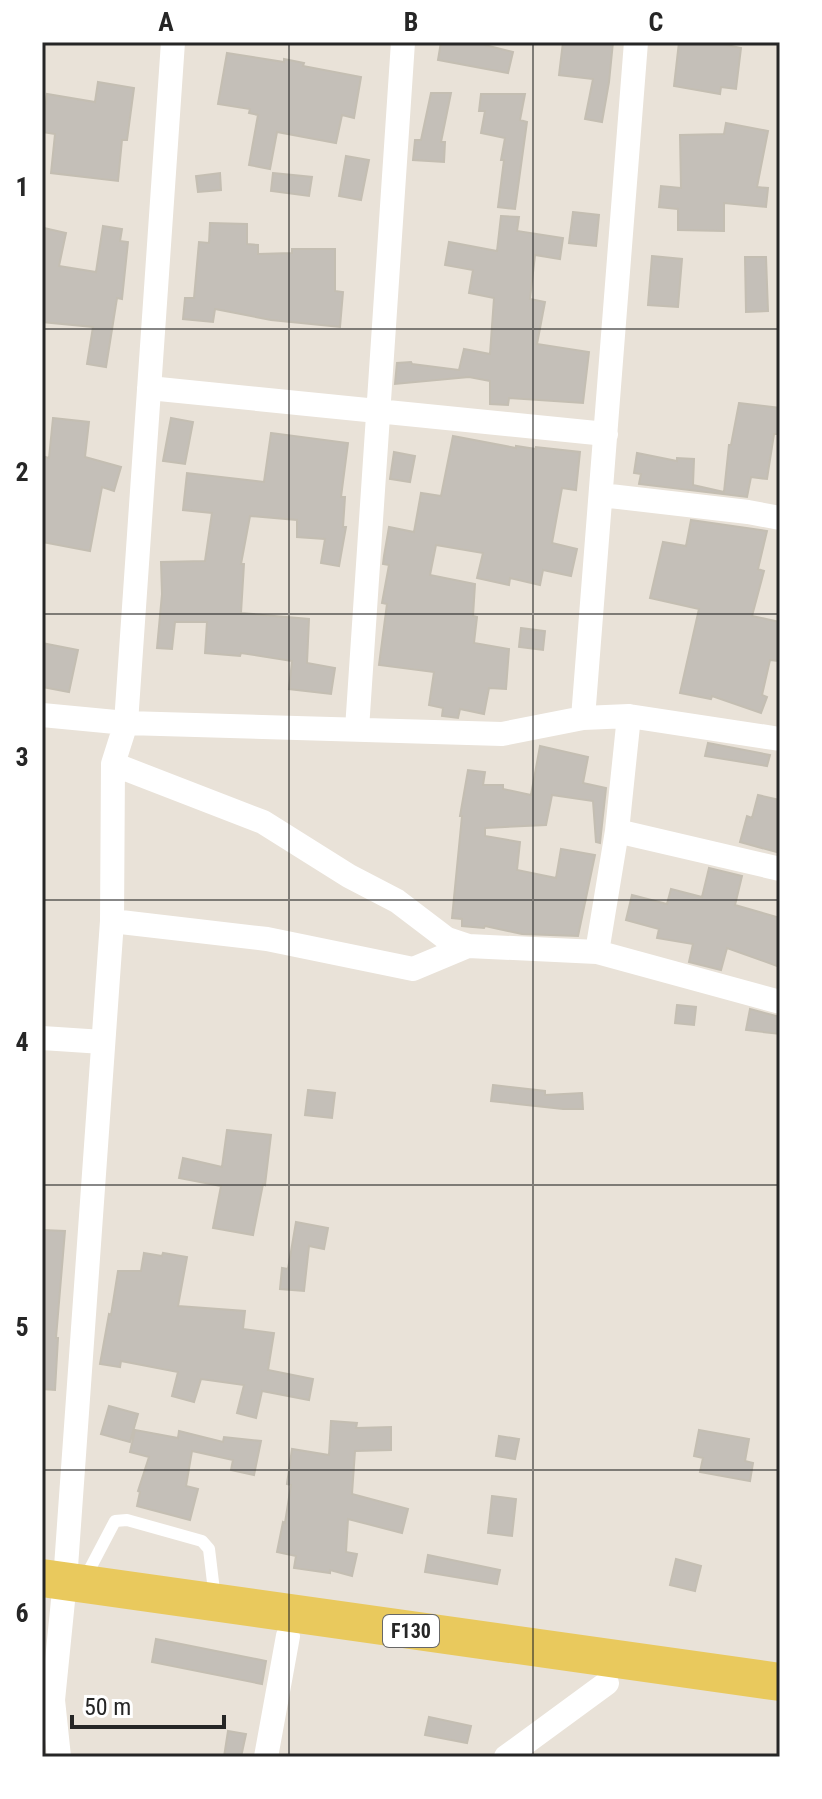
<svg xmlns="http://www.w3.org/2000/svg" width="822" height="1799" font-family="'Roboto Condensed',sans-serif">
  <style>
    .building { fill: #c4bfb8; stroke: #c4beb2; stroke-width: 2 }
    .lines { fill: none; stroke-linecap: round; stroke-linejoin: round }
    .lane { stroke: #fff; stroke-width: 12 }
    .street { stroke: #fff; stroke-width: 24 }
    .primary { stroke: #e9c95d; stroke-width: 38 }
    .grid { fill: none; stroke: #262626; stroke-width: 2; stroke-opacity: 0.55 }
    .labels { text-anchor: middle; dominant-baseline: central; stroke-width: 6; stroke-linejoin: round; paint-order: stroke }
    .shield { fill: #fff; stroke: #676767; stroke-width: 2 }
    .shield-label { font-size: 20px; font-weight: bold; fill: #262626 }
    .neatline { fill: none; stroke: #262626; stroke-width: 3 }
    .grid-label { font-size: 26px; text-anchor: middle; font-weight: bold; fill: #262626 }
  </style>
  <rect width="100%" height="100%" fill="#e9e2d8"/>
  <path class="building" d="M441 42H473L513 52 508 73 438 60Z
    M563 42H613L609 82 602 122 585 119 593 79 559 75Z
    M679 42 709 45 710 42H713L741 48 736 89 721 87 720 94 674 86Z
    M227 53 284 62V59L304 63 303 66 361 77 354 118 342 115 336 143 277 132 270 169 249 165 258 115 249 113 250 109 218 104Z
    M98 82 134 88 127 140H122L118 181 51 173 55 134 42 132 47 94 95 102Z
    M431 93H451L441 142H445L444 162 413 160 415 140H421Z
    M481 94H525L520 120 527 122 515 209 498 207 504 160H501L505 138 481 133 485 111H479Z
    M726 123 768 131 757 187 768 188 766 207 724 203V231L678 230V209L659 207 661 186 681 188 680 135 724 134Z
    M346 156 369 160 361 200 339 196Z
    M220 173 221 190 198 192 196 176Z
    M273 173 312 177 309 196 271 191Z
    M573 212 599 215 596 246 569 243Z
    M501 216 519 217 517 231 563 238 560 259 535 255 530 299 545 302 537 344 589 352 583 403 509 398 508 405 490 404V381L469 377 395 384 397 363 411 362 412 364 459 370 464 349 490 354 494 298 469 293 473 270 445 265 449 242 497 251Z
    M210 223 247 224V244L258 245V254L292 253V249H335V291L343 292 340 327 271 320 215 309 213 322 183 319 185 298H194L199 242 209 243Z
    M103 226 122 229 120 241 128 242 122 299 117 298 106 367 87 364 93 327 42 322 44 228 66 233 59 266 96 272Z
    M652 256 682 259 678 307 648 305Z
    M745 257H766L768 311 746 312Z
    M739 403 780 408V434H774L767 479 751 477 747 497 639 484 641 474 634 473 637 453 677 461V458L694 459 693 485 724 492 729 445H731Z
    M53 418 89 422 85 457 121 467 114 491 102 487 90 551 42 542V456L49 458Z
    M171 418 193 422 185 464 163 461Z
    M271 433 348 443 341 497H345L343 527H346L339 566 321 563 325 539 297 537V520L250 516 241 564H244L241 613 309 619 307 663 335 668 331 694 289 689 292 661 241 653 240 656 205 653 207 622H175L172 649 157 648 162 594 161 562 205 561 212 513 183 510 187 473 264 482Z
    M453 436 516 448V446L536 449V447L580 452 576 490 562 488 552 543 577 549 571 576 543 570 540 585 510 578 509 585 477 578 483 553 436 545 430 575 475 584 473 616 477 617 474 643 509 649 506 689 489 688 484 714 460 709 458 718 442 716 443 708 429 705 434 672 379 665 387 604 382 603 389 565 383 564 384 556 389 527 414 532 421 493 441 496Z
    M394 452 415 456 410 482 390 479Z
    M691 520 767 531 758 569 764 571 752 616 780 622V650L778 661 770 660 762 695 767 697 761 713 712 696 711 699 680 693 699 609 650 598 663 542 686 546Z
    M521 628 545 631 543 650 519 647Z
    M42 643 78 650 69 692 42 687Z
    M708 743 770 755 767 766 705 756Z
    M540 746 588 757 583 783 606 788 600 843 596 842 593 801 552 795 546 825 485 828V836L520 842 517 870 556 878 561 849 595 855 578 936 522 934 485 926 484 928 462 926V919L452 918 462 816H460L468 770 485 772 483 785H503V789L531 795Z
    M758 795 780 800V853L740 842 747 816 752 818Z
    M709 868 742 876 735 905 780 918V967L727 948 721 970 689 962 693 944 657 938 659 929 626 920 632 895 667 904 671 889 702 897Z
    M677 1005 696 1007 694 1025 675 1023Z
    M750 1009 780 1017V1034L746 1030Z
    M493 1085 545 1091V1095L582 1093 583 1109H563L491 1101Z
    M308 1090 335 1093 332 1118 305 1115Z
    M227 1130 271 1135 265 1185 263 1184 253 1235 213 1228 221 1186 179 1178 183 1158 222 1167Z
    M296 1222 328 1228 324 1249 309 1246 304 1291 280 1289 282 1268 288 1269Z
    M42 1230 65 1231 56 1338H58L55 1390 42 1389Z
    M144 1253 162 1256 163 1253 187 1257 178 1306 245 1311 243 1329 274 1333 268 1370 313 1379 309 1400 262 1391 256 1418 237 1413 244 1385 201 1379 194 1402 172 1396 178 1372 121 1361 120 1367 100 1364 109 1314 111 1315 118 1271H141Z
    M109 1406 138 1414 130 1442 101 1434Z
    M331 1421 357 1423 356 1428 391 1427V1450L355 1451 352 1494 408 1509 402 1533 348 1519 346 1552 357 1554 352 1576 330 1570V1573L294 1568 296 1556 277 1552 283 1522 285 1523 291 1485 287 1484 292 1449 329 1455Z
    M135 1430 178 1438 179 1431 223 1442 224 1437 261 1441 254 1475 231 1470 233 1460 192 1451 186 1486 198 1489 190 1520 137 1506 140 1492 138 1491 149 1457 130 1452Z
    M699 1430 749 1439 745 1461 753 1463 750 1481 700 1472 703 1458 694 1456Z
    M499 1436 519 1439 515 1459 496 1456Z
    M492 1496 516 1499 512 1536 488 1533Z
    M428 1555 500 1570 497 1584 425 1572Z
    M676 1559 701 1566 695 1591 670 1585Z
    M156 1639 266 1661 262 1684 152 1662Z
    M429 1717 471 1726 467 1743 425 1735Z
    M228 1731 246 1734 241 1757H224Z"/>
  <g class="lines">
    <path class="lane" d="M84 1580 115 1521 127 1520 202 1541 209 1549 215 1599"/>
    <path class="street" d="M149 388 606 434
      M601 495 748 512 780 518
      M42 715 126 723 502 734 583 718 629 716 780 739
      M583 718 636 42
      M357 729 403 42
      M113 764 263 822 349 876 397 901 447 939 468 946
      M617 831 780 869
      M112 921 267 939 413 969 468 946 597 952 780 1002
      M597 952 617 831 629 716
      M42 1038 103 1042
      M59 1757 53 1700 65 1581 112 921 113 764 126 723 173 42
      M266 1757 288 1636
      M506 1757 607 1683"/>
    <path class="primary" d="M42 1578 780 1682"/>
  </g>
  <path class="grid" d="M289 42V1757M533 42V1757M42 329H780M42 614H780M42 900H780M42 1185H780M42 1470H780"/>
  <g class="labels">
    <rect class="shield" x="383" y="1615" width="56" height="32" rx="6"/>
    <g class="shield-label">
      <text x="411" y="1631">F130</text>
    </g>
  </g>
  <rect width="822" height="1799" fill="none" stroke="#ffffff" stroke-width="88"/>
  <path d="M72 1715v12h152v-12" fill="none" stroke="#262626" stroke-width="4"/>
  <text x="84" y="1715" font-size="24" fill="#262626" stroke="#ffffff" stroke-width="6" paint-order="stroke">50 m</text>
  <rect x="44" y="44" width="734" height="1711" class="neatline"/>
  <g class="grid-label">
    <text x="166" y="31">A</text>
    <text x="411" y="31">B</text>
    <text x="656" y="31">C</text>
    <text x="22" y="196">1</text>
    <text x="22" y="481">2</text>
    <text x="22" y="766">3</text>
    <text x="22" y="1051">4</text>
    <text x="22" y="1336">5</text>
    <text x="22" y="1622">6</text>
  </g>
</svg>
